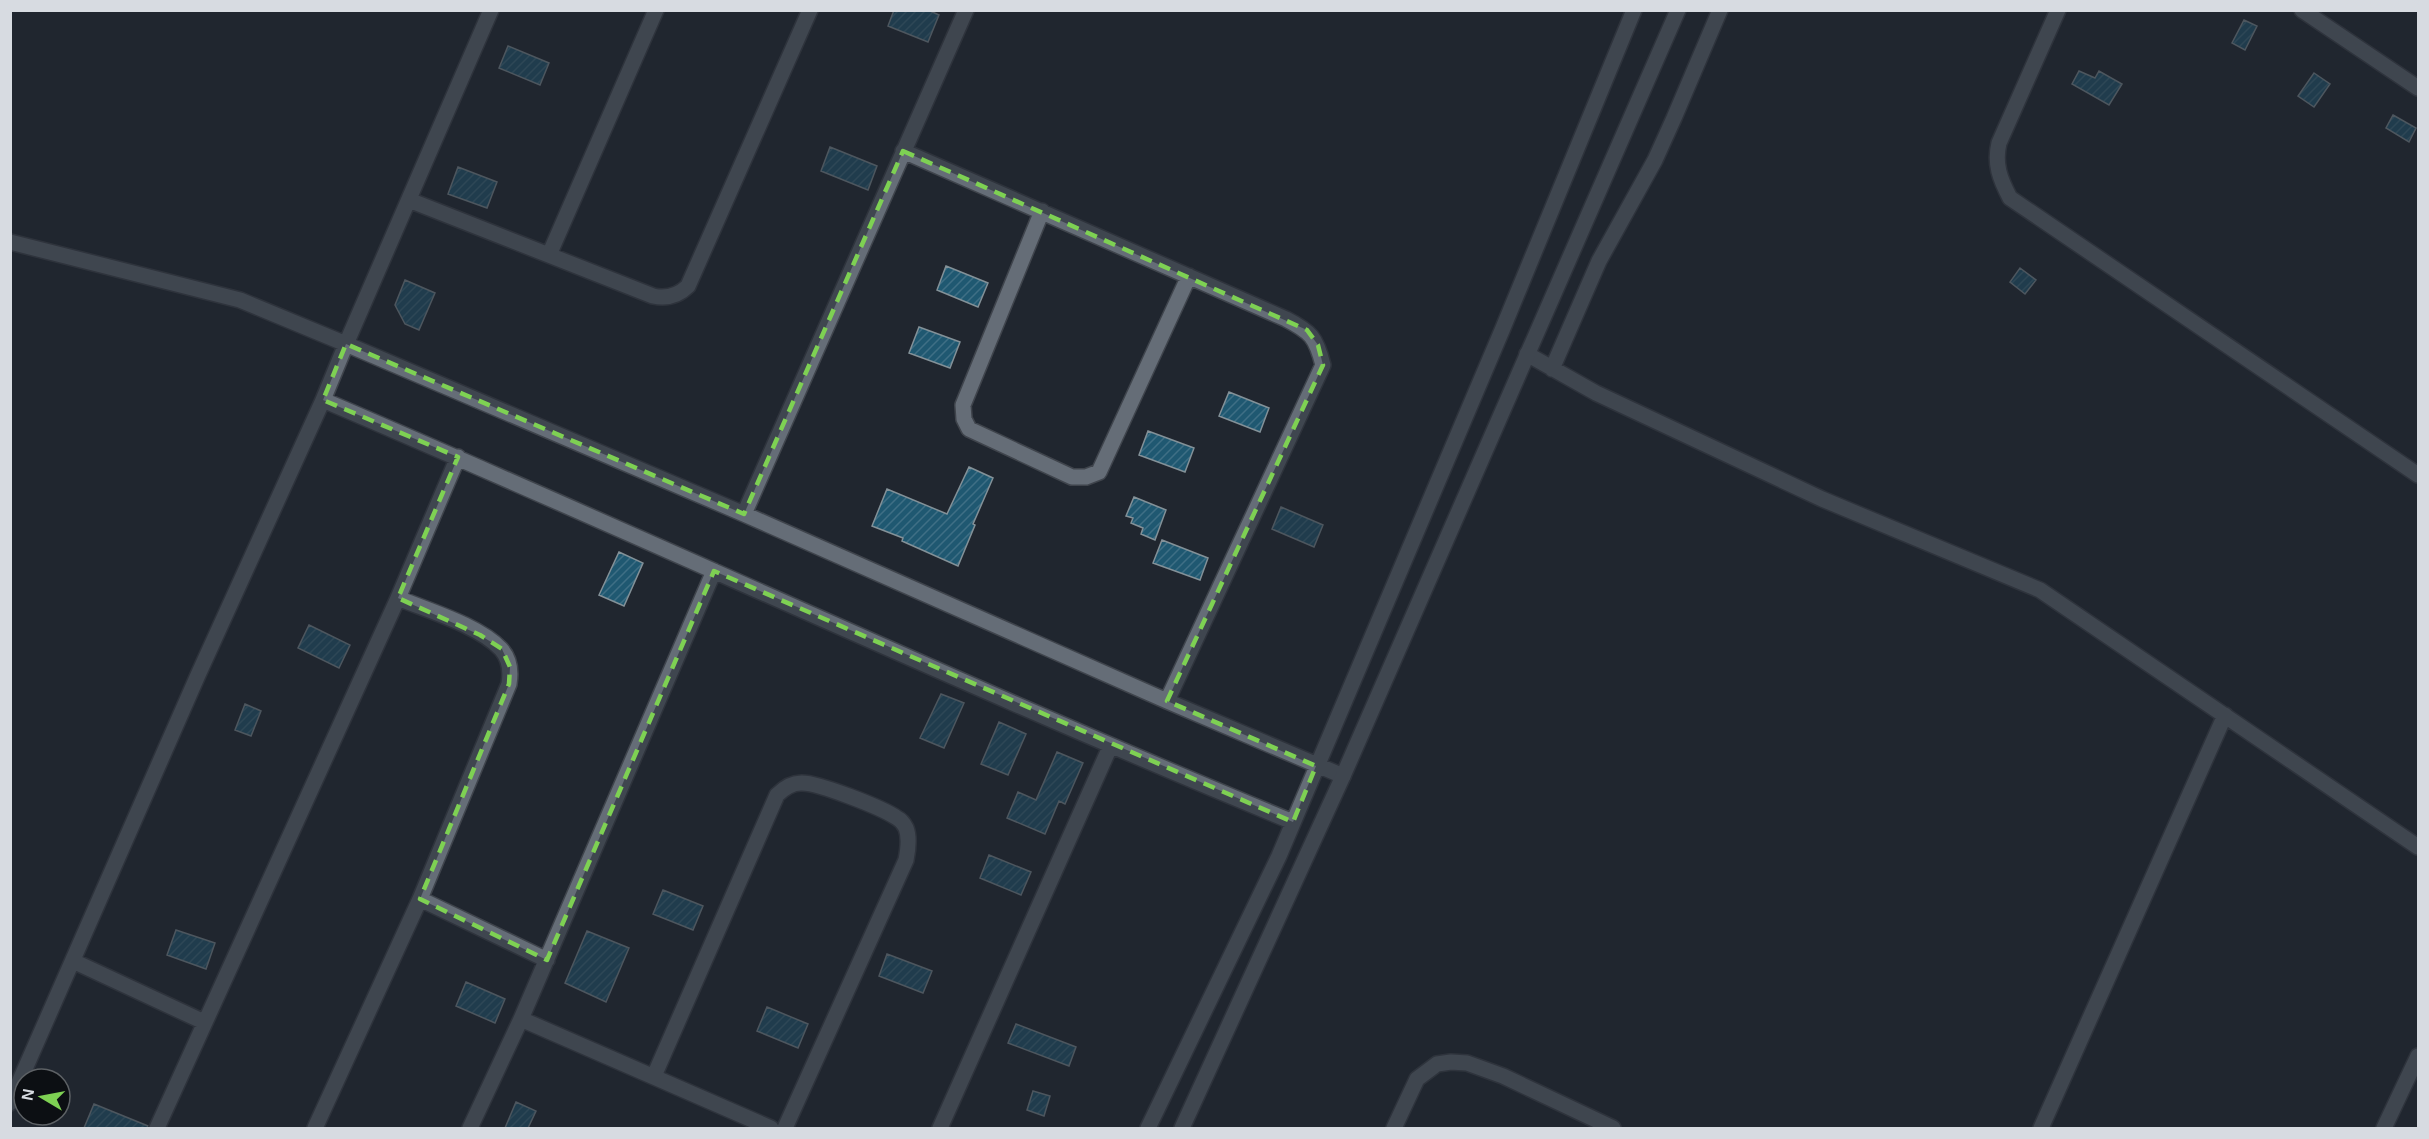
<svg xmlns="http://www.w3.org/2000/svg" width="2429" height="1139" font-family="Helvetica,sans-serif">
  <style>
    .building { fill: url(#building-hatch); stroke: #839198; stroke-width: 1.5 }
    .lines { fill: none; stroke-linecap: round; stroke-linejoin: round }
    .minor-casing { stroke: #3f444c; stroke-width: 18 }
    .tertiary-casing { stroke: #3f444c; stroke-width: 18 }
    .minor { stroke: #656d77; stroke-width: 15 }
    .tertiary { stroke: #656d77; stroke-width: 15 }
    .marked { fill: none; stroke: #7ed153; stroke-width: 4.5; stroke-dasharray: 12 8; stroke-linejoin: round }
  </style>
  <defs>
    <pattern id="building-hatch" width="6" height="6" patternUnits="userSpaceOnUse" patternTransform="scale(1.5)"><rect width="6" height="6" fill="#1f5871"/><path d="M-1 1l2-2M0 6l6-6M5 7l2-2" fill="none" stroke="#3f6f85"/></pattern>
  </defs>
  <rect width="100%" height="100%" fill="#20262f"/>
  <path class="building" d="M894 10H928L939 15 928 42 888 26Z
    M2244 20 2257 26 2245 50 2232 43Z
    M508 46 549 63 540 85 499 68Z
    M2079 71 2095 78 2099 71 2122 84 2109 105 2072 84Z
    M2314 73 2330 84 2314 107 2298 96Z
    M2393 115 2416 128 2409 142 2386 128Z
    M830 147 877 166 868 190 821 171Z
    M458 167 497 182 487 208 448 194Z
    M946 266 988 283 978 307 937 290Z
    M2020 268 2036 280 2025 294 2010 282Z
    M405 280 435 293 419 330 405 324 395 305Z
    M919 327 960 342 950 368 909 353Z
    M1229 392 1269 408 1260 432 1219 416Z
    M1148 431 1194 448 1185 472 1139 455Z
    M969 467 993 478 973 524 975 525 958 566 902 541 903 538 872 526 887 489 947 514Z
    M1134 497 1166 510 1155 540 1141 534 1143 528 1131 523 1133 518 1126 516Z
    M1281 507 1323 525 1314 547 1272 529Z
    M1162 540 1208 558 1200 580 1153 563Z
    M619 552 643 563 624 606 599 595Z
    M309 625 350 645 339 668 298 648Z
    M941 694 964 703 944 748 920 738Z
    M245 704 261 711 251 736 235 730Z
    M999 722 1026 734 1008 775 981 764Z
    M1057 752 1083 763 1065 804 1059 801 1045 834 1007 818 1018 792 1036 800Z
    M989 855 1031 872 1021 895 980 878Z
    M663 890 703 906 693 930 653 914Z
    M176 930 215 943 206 969 167 955Z
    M587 931 629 948 606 1002 565 983Z
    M887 954 932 971 923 993 879 976Z
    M466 982 505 999 495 1023 456 1006Z
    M767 1007 808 1024 798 1048 757 1031Z
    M1016 1024 1076 1047 1069 1066 1008 1043Z
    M1033 1091 1050 1096 1044 1116 1027 1110Z
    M516 1102 536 1111 528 1128H505Z
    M94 1104 148 1126 147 1128H84Z"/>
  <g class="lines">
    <g class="minor-casing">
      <path id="minor" d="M2058 10 1999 143C1994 164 2000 179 2010 198L2418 475
        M2302 10 2418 88
        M903 151 1286 319C1311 332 1316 337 1323 365L1167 701
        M409 200 653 296C667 299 678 296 688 286L810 10
        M1042 211 963 405 964 419 969 429 1072 477H1086L1099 472 1189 276
        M10 242 240 300 346 344 491 10
        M549 255 656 10
        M1527 354 1596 393 1822 499 2040 590 2418 847
        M1552 369 1599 261 1655 160 1674 118 1720 10
        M744 514 966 10
        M1293 822C967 688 647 538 323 400L346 344 744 514 1167 701 1343 776
        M420 899 547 960
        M73 961 204 1022
        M521 1019 771 1128
        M654 1076 777 795C784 788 791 783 801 783 817 782 883 808 897 818 901 820 904 824 906 828 910 838 908 850 906 860L785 1128
        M10 1103 198 675 323 400
        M157 1128 398 598 458 457
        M315 1128 420 899 509 684C511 672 510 659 501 649 478 625 429 611 398 598
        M470 1128 521 1019 714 571
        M940 1128 1110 747
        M1148 1128 1279 856 1503 328 1634 10
        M1394 1128 1417 1079 1437 1064 1451 1062 1467 1063 1503 1076 1613 1128
        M2041 1128 2225 715
        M2384 1128 2418 1056"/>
    </g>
    <g class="tertiary-casing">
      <path id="tertiary" d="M1182 1128 1343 776 1678 10"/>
    </g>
    <use href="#minor" class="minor"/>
    <use href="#tertiary" class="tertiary"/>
  </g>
  <path d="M0 0H2429V1139H0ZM903 151 1307 330 1318 345 1323 365 1167 701 1316 766 1293 822 714 571 547 960 420 899 509 684 510 667 502 649 480 635 398 598 458 457 323 400 346 344 744 514Z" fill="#20262f" fill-opacity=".55" fill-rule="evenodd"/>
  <path class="marked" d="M903 151 1307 330 1318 345 1323 365 1167 701 1316 766 1293 822 714 571 547 960 420 899 509 684 510 667 502 649 480 635 398 598 458 457 323 400 346 344 744 514Z"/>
  <rect width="2429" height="1139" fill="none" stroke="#d7dbe1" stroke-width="24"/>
  <g transform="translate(42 1097) rotate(280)"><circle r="28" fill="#0c0f13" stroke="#5d6165" stroke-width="1.5"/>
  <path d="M0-4.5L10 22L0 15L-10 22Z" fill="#7ed153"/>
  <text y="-9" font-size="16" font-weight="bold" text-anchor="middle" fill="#d7dbe1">N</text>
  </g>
</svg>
